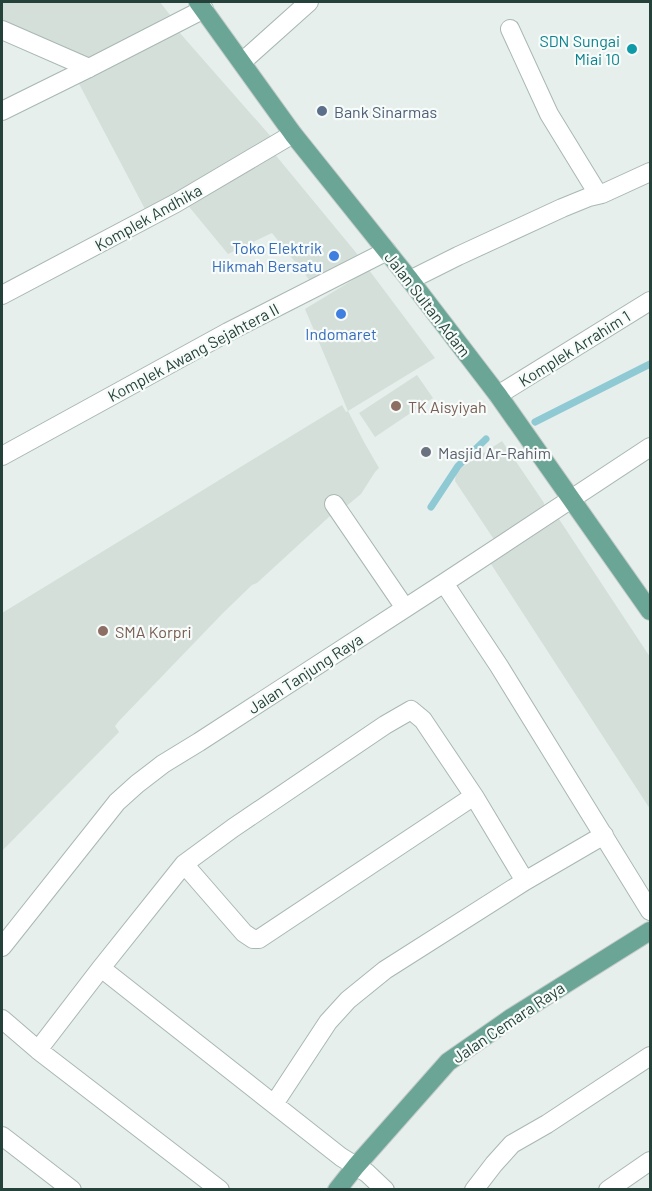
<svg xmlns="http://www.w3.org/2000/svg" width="652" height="1191" font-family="Barlow,sans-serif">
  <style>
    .built { fill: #d4dfda }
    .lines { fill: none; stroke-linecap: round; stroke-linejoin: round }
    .stream { stroke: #8ec9d4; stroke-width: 7 }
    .minor-casing { stroke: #a8b8b2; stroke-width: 20 }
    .tertiary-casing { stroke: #a8b8b2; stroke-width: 20 }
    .primary-casing { stroke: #c2cac8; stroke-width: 20 }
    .minor { stroke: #fff; stroke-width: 18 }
    .tertiary { stroke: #fff; stroke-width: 18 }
    .primary { stroke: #6aa596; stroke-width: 18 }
    .culture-dot { fill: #0f9aa8; stroke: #f7fbf9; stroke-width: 2 }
    .service-dot { fill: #5c6f8a; stroke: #f7fbf9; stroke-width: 2 }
    .shop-dot { fill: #3f7fe0; stroke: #f7fbf9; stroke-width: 2 }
    .education-dot { fill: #8d6e63; stroke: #f7fbf9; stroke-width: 2 }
    .worship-dot { fill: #6b7280; stroke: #f7fbf9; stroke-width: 2 }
    .labels { text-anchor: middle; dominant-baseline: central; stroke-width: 4.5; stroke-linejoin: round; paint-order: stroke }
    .culture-label { font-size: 16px; fill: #0d838f; stroke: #f7fbf9; text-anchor: end }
    .service-label { font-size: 16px; fill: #4e5e75; stroke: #f7fbf9; text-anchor: start }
    .street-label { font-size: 16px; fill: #24423a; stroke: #f7fbf9 }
    .shop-label { font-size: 16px; fill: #366cbe; stroke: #f7fbf9; text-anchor: end }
    .education-label { font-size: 16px; fill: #785e54; stroke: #f7fbf9; text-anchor: start }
    .worship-label { font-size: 16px; fill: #5b616d; stroke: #f7fbf9; text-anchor: start }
  </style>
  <rect width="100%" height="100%" fill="#e6efeb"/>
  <path class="built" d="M2 2H160L170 15 90 59 2 29Z
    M179 32 273 139 146 211 77 80Z
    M273 152 358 255 311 282 272 233 228 254 186 203Z
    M369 270 435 358 348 411 364 442 379 468 375 472 361 494 344 508 330 516 257 583 252 585 223 613 119 721 115 726 119 732 2 851V613L342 405 346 412 348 411 305 309Z
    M417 375 433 398 375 437 359 413Z
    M502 441 544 503 543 513 495 541 455 481 456 471Z
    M557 516 650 657V809L489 561Z"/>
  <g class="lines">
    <path class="stream" d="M535 422 650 364
      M431 507 458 466 486 439"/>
    <g class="minor-casing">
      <path id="minor" d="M510 29 549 114 598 194
        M2 30 89 68
        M242 62 309 2
        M410 280 458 256 562 208 589 197 602 194 650 172
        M2 295 176 203 293 134
        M498 395 650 301
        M2 456 228 332 387 251
        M334 504 405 608
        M444 583 499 666 650 911
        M184 864 244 933 253 939H259L474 796
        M2 947 117 802 137 784 163 764 199 742 444 583 650 447
        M101 968 341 1157 367 1173 385 1190
        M2 1019 38 1050 220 1190
        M38 1050 101 968 184 864 233 828 385 725 411 710 423 720 474 796 525 881
        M274 1104 328 1022 348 1000 385 970 525 881 604 835
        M2 1136 72 1190
        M474 1190 494 1164 512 1144 547 1124 650 1056
        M608 1190 650 1161"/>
    </g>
    <g class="tertiary-casing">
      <path id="tertiary" d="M2 111 89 68 204 9"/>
    </g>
    <g class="primary-casing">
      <path id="primary" d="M198 2 293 134 410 280 498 395 650 611
        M337 1190 356 1166 448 1062 511 1018 650 931"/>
    </g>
    <use href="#minor" class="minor"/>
    <use href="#tertiary" class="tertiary"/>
    <use href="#primary" class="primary"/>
  </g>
  <circle class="culture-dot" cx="632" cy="49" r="6"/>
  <circle class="service-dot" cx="322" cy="111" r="6"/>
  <g class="shop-dot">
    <circle cx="334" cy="256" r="6"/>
    <circle cx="341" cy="314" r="6"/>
  </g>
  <g class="education-dot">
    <circle cx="396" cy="406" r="6"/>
    <circle cx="103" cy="631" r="6"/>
  </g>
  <circle class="worship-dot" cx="426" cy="452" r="6"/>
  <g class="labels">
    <g class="culture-label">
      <text x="620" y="40">SDN Sungai<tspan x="620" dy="18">Miai 10</tspan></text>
    </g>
    <g class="service-label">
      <text x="334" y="111">Bank Sinarmas</text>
    </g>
    <g class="street-label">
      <text transform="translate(148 217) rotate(-29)">Komplek Andhika</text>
      <text transform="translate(428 304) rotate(52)">Jalan Sultan Adam</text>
      <text transform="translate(574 348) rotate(-32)">Komplek Arrahim 1</text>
      <text transform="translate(193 352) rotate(-28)">Komplek Awang Sejahtera II</text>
      <text transform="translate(305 673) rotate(-33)">Jalan Tanjung Raya</text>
      <text transform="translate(508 1022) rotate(-34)">Jalan Cemara Raya</text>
    </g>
    <g class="shop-label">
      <text x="322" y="247">Toko Elektrik<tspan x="322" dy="18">Hikmah Bersatu</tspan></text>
      <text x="341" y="333" text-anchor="middle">Indomaret</text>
    </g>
    <g class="education-label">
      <text x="408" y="406">TK Aisyiyah</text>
      <text x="115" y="631">SMA Korpri</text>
    </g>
    <g class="worship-label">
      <text x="438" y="452">Masjid Ar-Rahim</text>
    </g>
  </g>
  <rect width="652" height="1191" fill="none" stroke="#24423a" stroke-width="6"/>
</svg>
